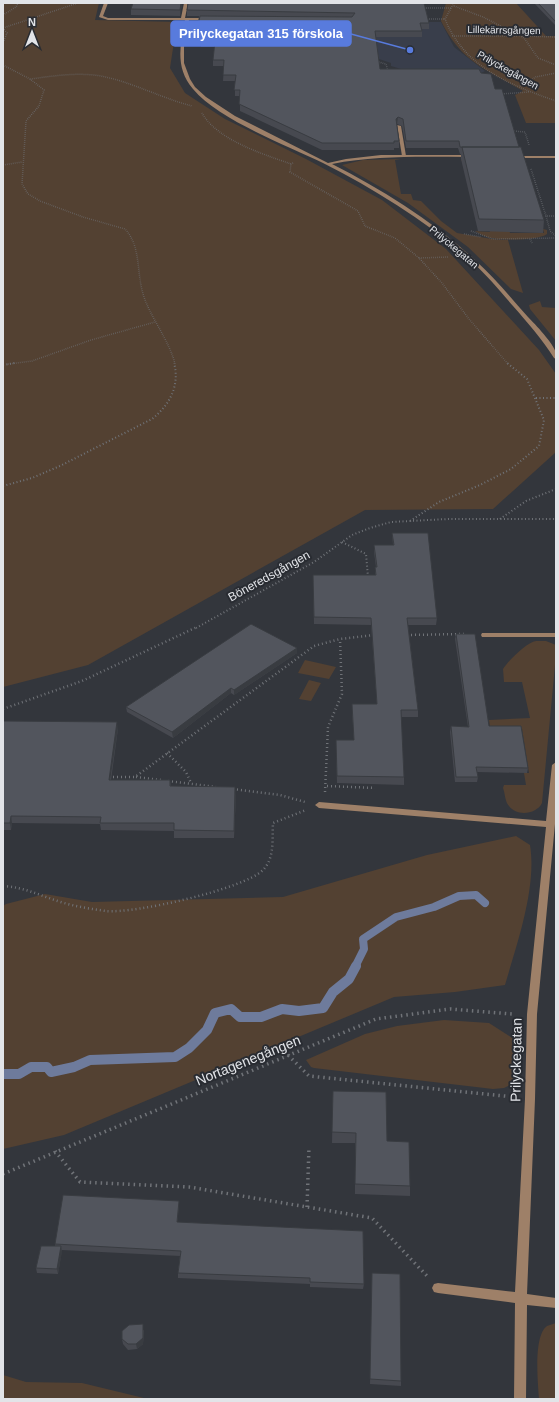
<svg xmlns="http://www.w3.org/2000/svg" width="559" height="1402" font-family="Helvetica,sans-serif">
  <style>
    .built { fill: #393e4b }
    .green { fill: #534132 }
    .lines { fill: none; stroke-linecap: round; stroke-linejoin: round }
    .stream-far1 { stroke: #6e7b9c; stroke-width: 8 }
    .stream { stroke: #6e7b9c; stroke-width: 10 }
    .path-far3 { stroke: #707378; stroke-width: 1.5; stroke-dasharray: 0.5 1.5; stroke-linecap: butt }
    .path-far2 { stroke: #707378; stroke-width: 2; stroke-dasharray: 1 2.5; stroke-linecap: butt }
    .path-far1 { stroke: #707378; stroke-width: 2.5; stroke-dasharray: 1 3; stroke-linecap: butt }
    .path { stroke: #707378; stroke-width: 3.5; stroke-dasharray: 1.5 4; stroke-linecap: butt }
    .lane { fill: #9e8068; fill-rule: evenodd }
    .street { fill: #9e8068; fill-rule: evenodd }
    .wall { fill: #474950 }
    .shaded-wall { fill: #393c41 }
    .building { fill: #52555d; stroke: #393c41 }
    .labels { text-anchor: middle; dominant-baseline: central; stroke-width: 4; stroke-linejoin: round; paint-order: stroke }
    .far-street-label { font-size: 10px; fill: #e2e4e8; stroke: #292c32 }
    .street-label { font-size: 12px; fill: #e2e4e8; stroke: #292c32 }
    .near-street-label { font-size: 14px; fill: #e2e4e8; stroke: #292c32 }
    .leader { fill: none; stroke: #587bdd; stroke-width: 1.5 }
    .callout-dot { fill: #587bdd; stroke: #292c32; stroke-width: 1.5 }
    .callout { fill: #587bdd; stroke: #587bdd; stroke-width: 1.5 }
    .callout-label { font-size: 13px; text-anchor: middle; font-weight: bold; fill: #fff }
  </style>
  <rect width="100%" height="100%" fill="#33363c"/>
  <path class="built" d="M364 22H441L454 47 485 71 481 73H402L401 69 391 66V63L370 56Z"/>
  <path class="green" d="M3 3H99L95 20 177 22 170 68 185 93 225 119 306 159 382 200 446 249 539 350 556 374V452L493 509 365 510 88 665 3 687Z
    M446 3H516L546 36H556V123H526L515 95 523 91C486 69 461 62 441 21Z
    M401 159 395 160 401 194H411L413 200 421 201 441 221 457 233 492 239 508 240 523 293 511 289 468 247 408 203 342 165 363 160Z
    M463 159H517L524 161 526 165V170L524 168H492L510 233H544L543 229 547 230V234C538 241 501 240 490 238 484 236 480 234 475 231L490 232 474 162 461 161Z
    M540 301 542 307 556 308V341L530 309 529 305Z
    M536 641H546L556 645V655L542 803C537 814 517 817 509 806 505 802 505 793 503 788L504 785H526L524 773H529L522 729 490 728 489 720 530 718 522 682H504L503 669C509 660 527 642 536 641Z
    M305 660 336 667 329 679 298 673Z
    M309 680 321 683 311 701 299 699Z
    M516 836 530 845C537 887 517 944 505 985L455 992 394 997 64 1135 3 1149V906L6 904 45 894 92 902 283 897 427 855Z
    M444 1020 489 1023 514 1039V1083L504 1088 493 1089 314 1068 311 1067 306 1060 365 1034 397 1026Z
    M556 1323V1399H539C538 1383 533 1336 547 1326 550 1325 553 1324 556 1323Z
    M3 1375 26 1382 82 1383 148 1399H3Z"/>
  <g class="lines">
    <path class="stream-far1" d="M355 967 364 949 363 939 396 917 434 907 459 896 476 895 485 903"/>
    <path class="stream" d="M3 1074H19L31 1067H47L51 1072 74 1067 90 1060 175 1057 189 1048 207 1030 215 1013 231 1009 240 1017H261L282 1009 299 1011 323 1008 333 992 349 979 356 966"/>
    <path class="path-far3" d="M454 3 445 19C464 67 510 85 556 101
      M454 6 483 17 524 38 538 58 556 65
      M422 8H452
      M3 15 16 7 18 3
      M425 19H445
      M3 28 78 3
      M3 28 7 33 3 43
      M452 36H517
      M522 36 556 37
      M375 61 386 64 388 72
      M3 65 30 79 44 90 39 106 26 121 22 184 28 194 40 201 83 217 125 229C142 247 136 275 144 297 152 320 169 340 175 364
      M30 79C53 76 77 72 101 76 132 82 161 98 192 106
      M520 86 536 77 556 73
      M500 94 529 92
      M202 113C217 140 263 154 291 164
      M512 131 525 132 529 145
      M293 163 291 164 290 172 358 211 365 226 395 238 419 258 442 283 469 319 508 364
      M3 165 22 162
      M531 169 546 216
      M556 216H546L550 231 556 236
      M471 231 493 239 556 238
      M464 234 481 237
      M530 239 532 243
      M419 258 448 257
      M8 364 32 361 91 340 155 322"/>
    <path class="path-far2" d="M3 365 15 363
      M536 398H556
      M3 486 32 478 60 466 152 419C170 405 180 385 174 363
      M500 519 526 501 556 489
      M410 521 439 502 480 485 511 469 539 446 544 420 527 379 507 363
      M342 542 366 554 368 577
      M196 628 314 562 352 535 370 528 391 522 448 519H556"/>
    <path class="path-far1" d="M407 635 464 634
      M3 709 82 681 197 627
      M167 753 186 772 191 783
      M109 777H135L314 646 340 639 374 635
      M136 777 161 780
      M168 781 216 787
      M327 786 375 788
      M233 789 280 795 305 802
      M325 792 328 727 342 694 340 639
      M3 886C25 887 43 897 64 903 78 907 92 909 106 911 134 914 244 889 263 870 275 858 272 838 273 823L306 810"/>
    <path class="path" d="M288 1055 309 1076 514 1097
      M55 1151 80 1182 189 1187 372 1218 427 1276
      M3 1174 376 1019 450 1009 512 1014
      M307 1207 309 1147"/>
    <path class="lane" d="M397 125 401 126 406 156 404 157 402 156Z"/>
    <path class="street" d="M104 3H108L103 16 108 18H181L184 3H188L185 18H211L210 20H189L184 47V63L190 79 195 87 206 97 235 116 328 163 346 159 381 155H472V156L470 157C424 157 378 155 332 164 383 190 434 222 476 261 495 278 511 298 528 317 535 324 554 344 556 353 556 355 556 357 556 359L554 358C542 339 528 323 513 306 500 291 487 275 472 262 428 222 376 190 323 163 286 145 219 120 193 89 175 68 180 45 185 20H108L99 17Z
      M512 156H556V158H512Z
      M482 633H556V637H482L481 635Z
      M556 762 555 824 537 1014 535 1099 527 1294 556 1298V1308L527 1305 526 1399H514L515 1303 438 1293 434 1292 432 1288 434 1284 438 1283 515 1292 525 1099 527 1014 546 827 319 808 315 805 319 802 546 821 552 765Z"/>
  </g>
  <path class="wall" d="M182 3 180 16 131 15V9Z
    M424 3 429 23V29H422V37H376L380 69 481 73 495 89 519 147 544 220 543 233 478 231 461 159V154H460L458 148H406L402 126 397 124 399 141V148H394V150H322L240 111V96H235V81H223L224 66H213V60L215 47H201V41H196V35L199 16H187V10Z
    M534 3H556V26Z
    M392 533 437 618 436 625H408L418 710V717H401L404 777V785L337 783 336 740H354L352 711V704H377L371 625 314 624 313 582 375 575V567H376L374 552V545H393Z
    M456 634 489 726 528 768 527 773 477 772 478 777 477 782H455L450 732 451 726 468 727 455 639Z
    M297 648V653L234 695 231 693 173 738 127 712 126 707Z
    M3 721 118 729 111 780H170L171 786 236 794 234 838H174V831L101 830 100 824 12 823 11 830H3Z
    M333 1091 387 1141 410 1186V1196L355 1194V1143H332Z
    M179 1201V1206L177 1222 364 1284 363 1289 310 1287V1284L178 1278V1273L180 1256 62 1250 58 1274 37 1273 36 1268 55 1246V1244Z
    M372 1278 401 1381V1386L370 1384Z
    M144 1330 143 1344 137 1349 128 1350 123 1344 122 1339Z"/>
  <path class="shaded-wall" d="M181 3H182L180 16V10Z
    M398 117 397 124 396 125V119Z
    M297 648V653L234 695V690Z
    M231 688V693L173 738 172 732Z
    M117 722 118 729 109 787V780Z
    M235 787 236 794 234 838V831Z
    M11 816 12 823 11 830 10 823Z
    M179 1201V1206L177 1228V1222Z
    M61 1246 62 1252 58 1274 57 1269Z
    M143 1324V1344L137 1349 136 1344Z"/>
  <path class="building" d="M133 3H181L180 10 131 9Z
    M188 3H424L429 23H420L422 31H375L380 69H479L481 73 491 74 495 89H502L519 147H460L459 141H406L403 119 398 117 396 119 399 141H394V143H322L239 104 240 90H234L236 75H223L224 60H213L215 41H201V35H196L200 16 352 17 355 13 187 10Z
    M538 3H556V22Z
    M462 147H521L544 220 479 219Z
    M392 533H428L437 618H407L418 710H401L404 777 337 776 336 740H354L352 704H377L371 618 314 617 313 575H376L375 567H377L374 545H394Z
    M251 624 297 648 234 690 231 688 172 732 126 707Z
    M456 634H475L489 726H521L528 768 476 767 478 777H456L451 726 469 727Z
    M3 721 117 722 109 780H170V786L235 787 234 831 174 830V823H100L101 817 11 816 10 823H3Z
    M333 1091 386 1092 387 1141 409 1142 410 1186 355 1184 356 1133 332 1132Z
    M63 1195 179 1201 177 1222 363 1231 364 1284 310 1282V1278L178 1273 181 1251 55 1244Z
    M41 1246H61L57 1269 36 1268Z
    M372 1273 400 1274 401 1381 370 1379Z
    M143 1324V1338L136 1344H128L122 1339V1331L129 1325Z"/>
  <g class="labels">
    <g class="far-street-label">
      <text transform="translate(504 30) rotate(1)">Lillekärrsgången</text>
      <text transform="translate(508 70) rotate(29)">Prilyckegången</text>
      <text transform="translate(454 247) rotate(40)">Prilyckegatan</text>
    </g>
    <g class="street-label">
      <text transform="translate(269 576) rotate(-29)">Böneredsgången</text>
    </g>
    <g class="near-street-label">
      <text transform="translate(248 1060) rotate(-22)">Nortagenegången</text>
      <text transform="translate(516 1060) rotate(-89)">Prilyckegatan</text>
    </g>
  </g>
  <path class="leader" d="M410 50L351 34"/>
  <circle class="callout-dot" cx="410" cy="50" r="4"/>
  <rect class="callout" x="171" y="21" width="180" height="25" rx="4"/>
  <g class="callout-label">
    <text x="261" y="38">Prilyckegatan 315 förskola</text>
  </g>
  <rect width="559" height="1402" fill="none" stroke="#e2e4e8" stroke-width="8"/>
  <g transform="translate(32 32)" stroke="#292c32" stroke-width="3" paint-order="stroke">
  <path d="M0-3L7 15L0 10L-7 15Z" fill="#e2e4e8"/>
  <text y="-6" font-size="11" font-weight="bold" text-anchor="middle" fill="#e2e4e8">N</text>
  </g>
</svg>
